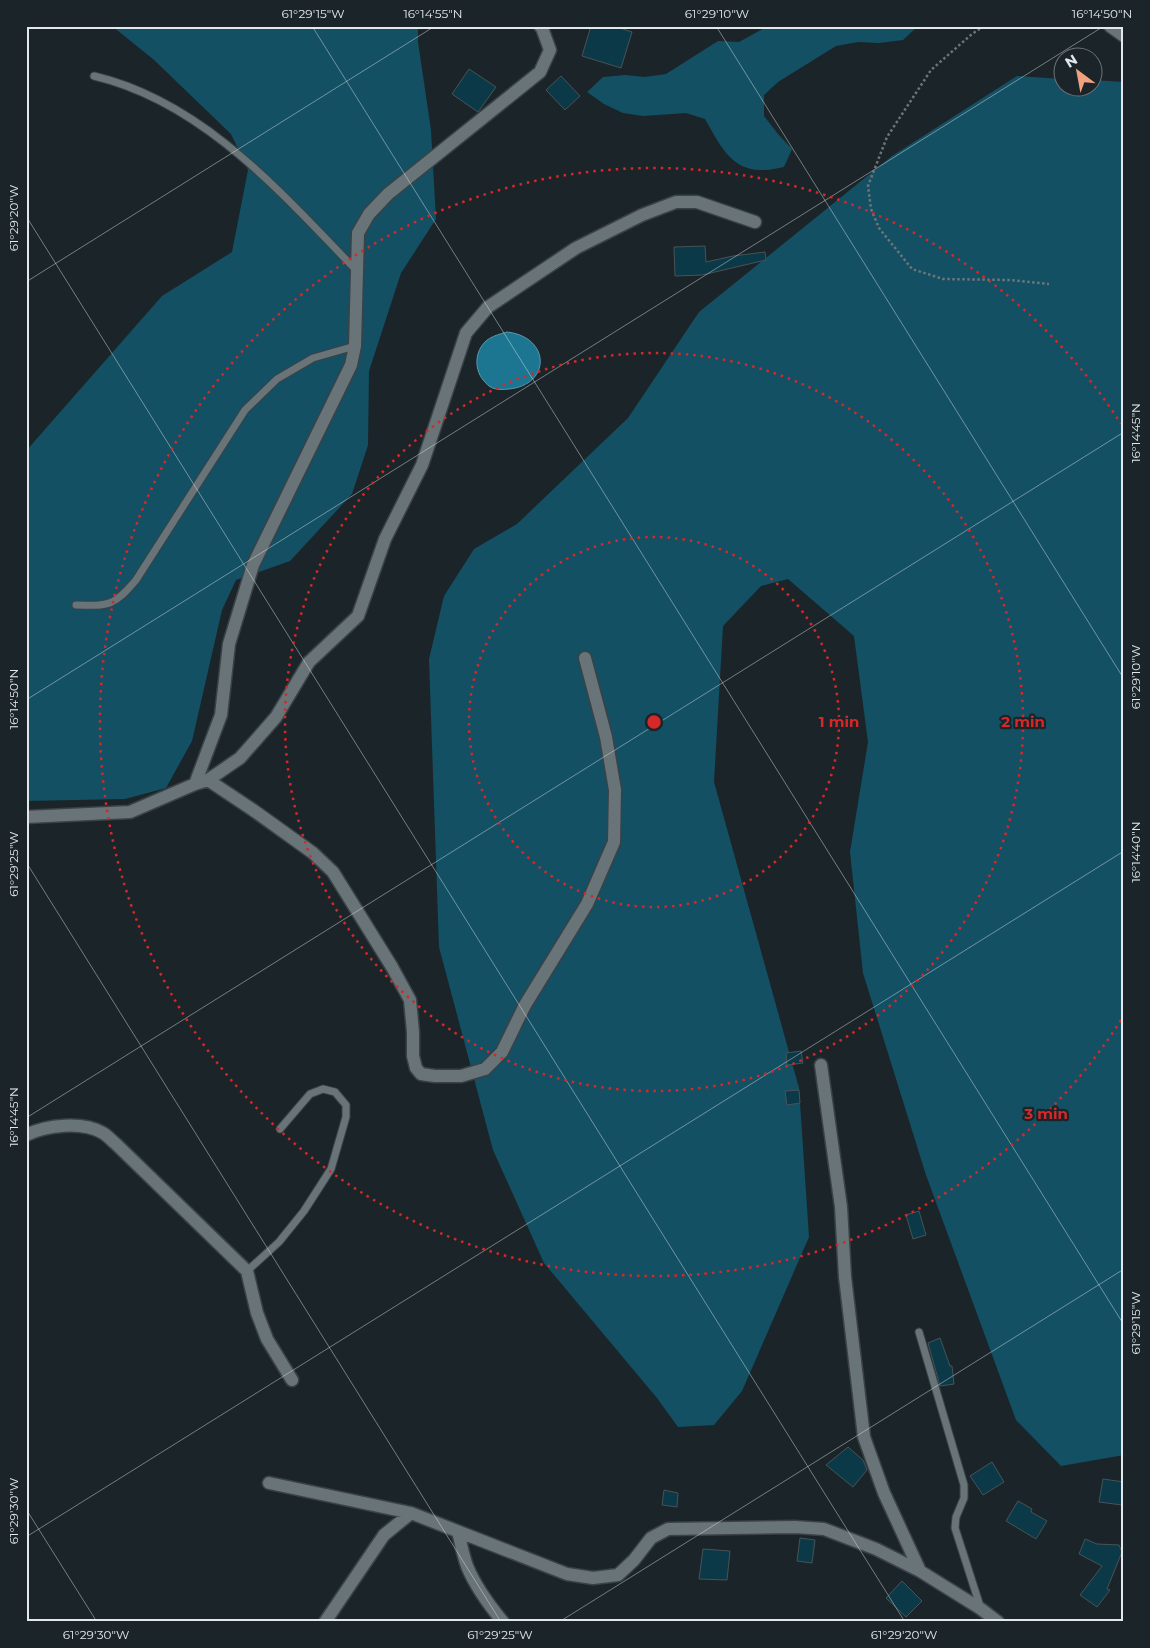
<svg xmlns="http://www.w3.org/2000/svg" width="1150" height="1648" font-family="Montserrat,sans-serif">
  <style>
    .green { fill: #135064 }
    .water { fill: #1c7692; stroke: #5798ad }
    .building { fill: #0b3948; stroke: #475357 }
    .lines { fill: none; stroke-linecap: round; stroke-linejoin: round }
    .lane-casing { stroke: #3b4246; stroke-width: 9 }
    .street-casing { stroke: #3b4246; stroke-width: 15 }
    .path { stroke: #6d7579; stroke-width: 2.5; stroke-dasharray: 2.5 2.5; stroke-linecap: butt }
    .lane { stroke: #687478; stroke-width: 7 }
    .street { stroke: #687478; stroke-width: 12 }
    .ticks { fill: none; stroke: #e2e8eb; stroke-width: 1; stroke-opacity: 0.45 }
    .ring { fill: none; stroke: #d62828; stroke-width: 2.5; stroke-dasharray: 2.5 5 }
    .centre { fill: #d62828; stroke: #1b2529; stroke-width: 2.5 }
    .ring-label { font-size: 15px; text-anchor: middle; font-weight: bold; fill: #d62828; stroke: #1b2529; stroke-width: 4.5; stroke-linejoin: round; paint-order: stroke }
    .neatline { fill: none; stroke: #e2e8eb; stroke-width: 2 }
    .ticks-label { font-size: 12px; text-anchor: middle; fill: #e2e8eb }
  </style>
  <rect width="100%" height="100%" fill="#1b2529"/>
  <path class="green" d="M112 26H418V42L431 130 436 219 401 273 369 371 368 445 352 494 290 561 236 580 222 610 192 741 166 788 125 799 26 801V451L162 296 232 252 248 170 231 134 153 59Z
    M768 26H918L903 40 879 43 858 42 836 46 778 82 764 95V116L778 134 792 149 784 167C777 168 770 170 764 170 731 172 719 143 705 119L686 113 643 116 623 113 604 104 587 92 603 77 625 75 645 77 666 74 718 41 739 42Z
    M1017 76 1062 79V88H1092L1093 80 1124 82V1455L1061 1466 1016 1420 926 1175 863 973 850 852 868 742 854 636 788 579 761 586 723 626 714 782 799 1088 809 1237 742 1391 714 1425 678 1427 657 1398 544 1263 493 1150 439 947 429 659 444 596 474 549 517 524 628 418 699 312 892 156Z"/>
  <path class="water" d="M507 332C551 337 551 385 509 389 499 390 491 390 485 382 474 371 474 352 486 341 492 336 500 334 507 332Z"/>
  <path class="building" d="M591 26H614L632 32 621 68 582 56Z
    M469 69 496 87 478 112 452 94Z
    M561 76 580 96 565 110 546 90Z
    M705 246 706 262 733 256 765 252 766 260 702 275 675 276 674 247Z
    M801 1051 803 1063 787 1065 786 1053Z
    M799 1090 800 1103 787 1105 785 1091Z
    M919 1211 926 1235 913 1239 906 1215Z
    M940 1338 950 1366H952L954 1384 940 1386 928 1343Z
    M848 1447 863 1460 867 1470 853 1487 826 1465Z
    M992 1462 1004 1482 983 1495 970 1476Z
    M1103 1479 1124 1482 1122 1505 1099 1502Z
    M664 1490 678 1493 677 1507 662 1505Z
    M1018 1501 1032 1509 1031 1512 1047 1521 1036 1539 1006 1521Z
    M800 1538 815 1540 812 1563 797 1561Z
    M1085 1539 1097 1544 1119 1545 1122 1552 1107 1589 1110 1590 1097 1607 1080 1595 1102 1566 1079 1554Z
    M703 1549 730 1551 727 1580 699 1579Z
    M902 1581 922 1601 906 1617 886 1598Z"/>
  <g class="lines">
    <g class="lane-casing">
      <path id="lane" d="M94 76C204 102 282 194 357 271
        M76 605C110 606 114 606 136 580L245 410 277 379 313 358 355 346
        M247 1271 279 1242 304 1211 331 1169 346 1117V1105L335 1092 323 1089 310 1094 280 1129
        M919 1332 964 1485V1498L956 1517 955 1528 981 1609"/>
    </g>
    <g class="street-casing">
      <path id="street" d="M1110 26 1124 36
        M208 780 253 810 313 853 333 872 392 967 410 1000 413 1032V1056L416 1068 421 1074 435 1076H461L485 1069 502 1052 525 1005 587 904 614 842 615 790 606 737 585 658
        M195 784 221 715 229 644 253 565 351 365 355 346 358 233 369 214 388 194 540 72 550 50 542 28 540 26
        M26 817 130 812 195 784 208 780 240 758 276 717 309 662 358 616 385 539 422 465 466 333 488 307 576 248 642 215 676 202H697L755 222
        M821 1065 841 1207 845 1277 864 1437 884 1493 920 1571
        M26 1135C47 1125 82 1121 103 1133 108 1136 112 1141 116 1144L247 1271 257 1313 267 1339 292 1380
        M269 1483 411 1513 567 1574 593 1578 618 1575 634 1560 651 1538 668 1529 795 1527 824 1529 876 1549 920 1571 981 1609 998 1622
        M458 1532C461 1543 463 1555 467 1566 475 1586 489 1605 503 1622
        M325 1622 384 1535 411 1513"/>
    </g>
    <path class="path" d="M984 26 972 34 931 70 887 137 868 186 871 209 879 228 912 269 943 279 1010 280 1049 284"/>
    <use href="#lane" class="lane"/>
    <use href="#street" class="street"/>
  </g>
  <path class="ticks" d="M312 26 1124 1325M716 26 1124 679M1120 26 1124 32M26 216 905 1622M26 282 435 26M26 700 1104 26M26 862 501 1622M26 1118 1124 432M26 1509 97 1622M26 1537 1124 851M559 1622 1124 1269"/>
  <g class="ring">
    <circle cx="654" cy="722" r="185"/>
    <circle cx="654" cy="722" r="369"/>
    <path d="M1121 1020A554 554 0 1 1 1121 424"/>
  </g>
  <circle cx="654" cy="722" r="8" class="centre"/>
  <g class="ring-label">
    <text x="839" y="727">1 min</text>
    <text x="1023" y="727">2 min</text>
    <text x="1046" y="1119">3 min</text>
  </g>
  <rect width="1150" height="1648" fill="none" stroke="#1b2529" stroke-width="55"/>
  <g transform="translate(1078 72) rotate(328)"><circle r="24" fill="#1b2529" stroke="#6b7377"/>
  <path d="M0-4L9 19L0 12L-9 19Z" fill="#f1a17d"/>
  <text y="-8" font-size="14" font-weight="bold" text-anchor="middle" fill="#e2e8eb">N</text>
  </g>
  <rect x="28" y="28" width="1094" height="1592" class="neatline"/>
  <g class="ticks-label">
    <text x="313" y="18">61°29'15"W</text>
    <text x="433" y="18">16°14'55"N</text>
    <text x="717" y="18">61°29'10"W</text>
    <text x="1102" y="18">16°14'50"N</text>
    <text transform="translate(14 218) rotate(-90)" y="4">61°29'20"W</text>
    <text transform="translate(1136 433) rotate(-90)" y="4">16°14'45"N</text>
    <text transform="translate(1136 677) rotate(-90)" y="4">61°29'10"W</text>
    <text transform="translate(14 699) rotate(-90)" y="4">16°14'50"N</text>
    <text transform="translate(1136 852) rotate(-90)" y="4">16°14'40"N</text>
    <text transform="translate(14 864) rotate(-90)" y="4">61°29'25"W</text>
    <text transform="translate(14 1117) rotate(-90)" y="4">16°14'45"N</text>
    <text transform="translate(1136 1323) rotate(-90)" y="4">61°29'15"W</text>
    <text transform="translate(14 1511) rotate(-90)" y="4">61°29'30"W</text>
    <text x="96" y="1639">61°29'30"W</text>
    <text x="500" y="1639">61°29'25"W</text>
    <text x="904" y="1639">61°29'20"W</text>
  </g>
</svg>
